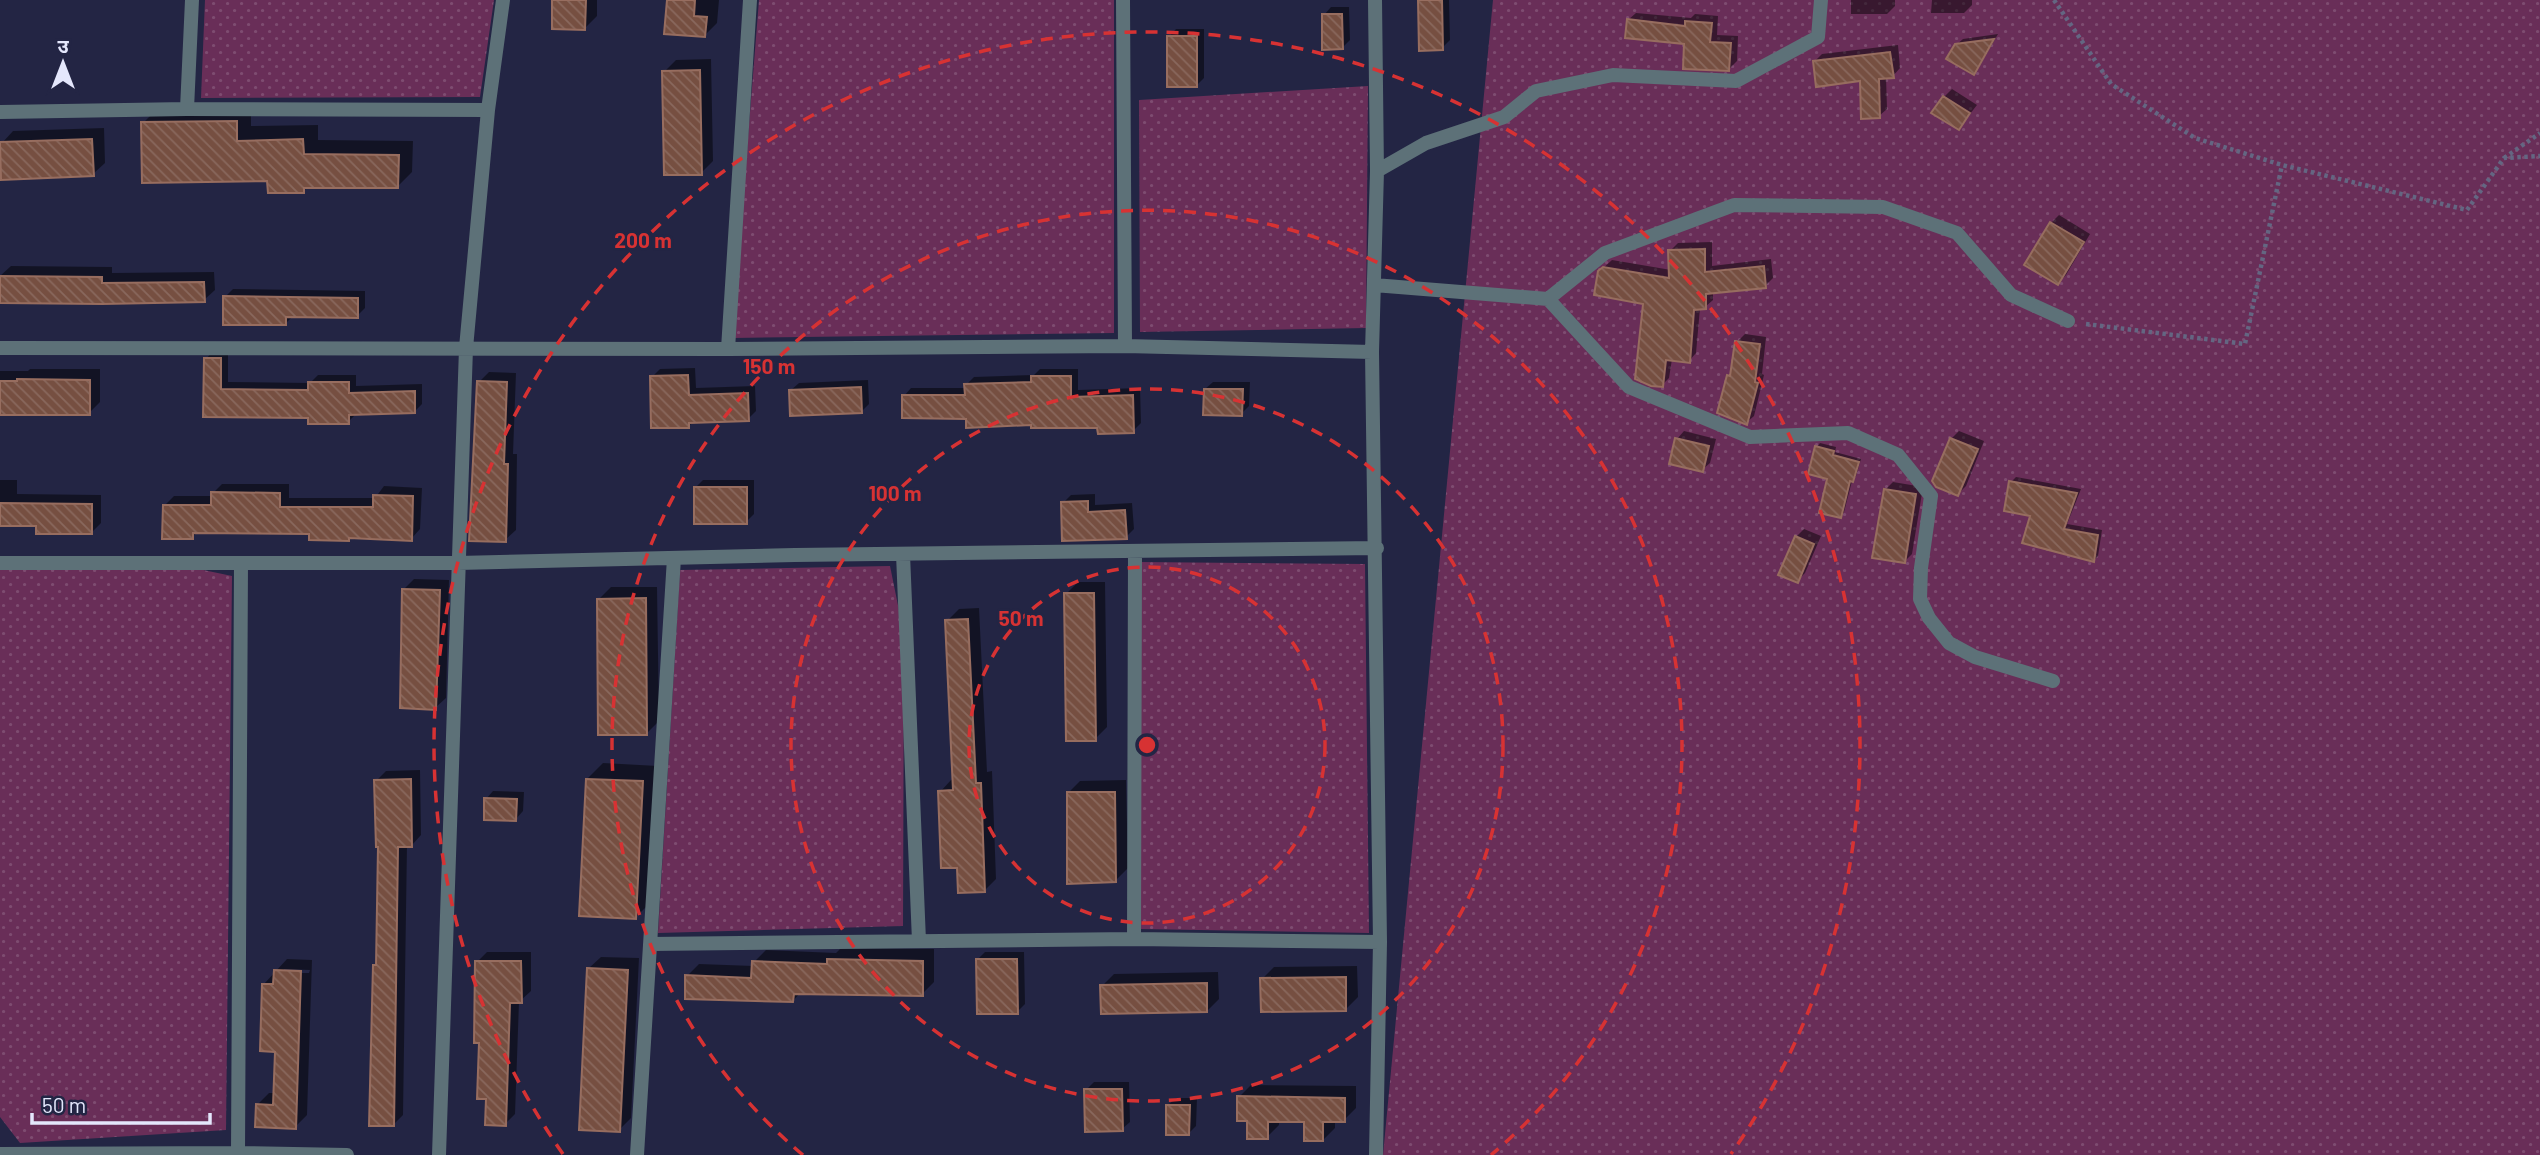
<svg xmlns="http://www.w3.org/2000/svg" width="2540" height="1155" font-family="Barlow,'Noto Sans Devanagari',sans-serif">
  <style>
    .grass { fill: url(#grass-dots) }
    .shadow { fill: #0007; fill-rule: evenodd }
    .building { fill: url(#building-back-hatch); stroke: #976d5f; stroke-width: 2 }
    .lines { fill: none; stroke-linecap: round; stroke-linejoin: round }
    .path { stroke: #646682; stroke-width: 4.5; stroke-dasharray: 3.5 3.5; stroke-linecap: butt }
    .minor { stroke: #5d7178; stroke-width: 14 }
    .ring { fill: none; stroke: #d73233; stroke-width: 3.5; stroke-dasharray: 12 9 }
    .centre { fill: #d73233; stroke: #232544; stroke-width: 3.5 }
    .ring-label { font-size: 21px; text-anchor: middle; font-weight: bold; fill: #d73233; stroke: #232544; stroke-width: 5; stroke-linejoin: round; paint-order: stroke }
  </style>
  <defs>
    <pattern id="grass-dots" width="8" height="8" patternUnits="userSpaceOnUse" patternTransform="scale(1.75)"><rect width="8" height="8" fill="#692e58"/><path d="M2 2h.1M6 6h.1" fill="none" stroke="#7e4c71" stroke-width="1.8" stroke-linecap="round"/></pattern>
    <pattern id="building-back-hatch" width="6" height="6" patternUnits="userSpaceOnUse" patternTransform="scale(1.75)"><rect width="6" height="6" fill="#764f41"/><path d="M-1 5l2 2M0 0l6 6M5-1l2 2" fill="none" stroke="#89685d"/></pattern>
  </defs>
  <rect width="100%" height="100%" fill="#232544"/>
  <path class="grass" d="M205 0H494L480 97 201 98Z
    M759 0H1114V333L732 338Z
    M1493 0H2540V1155H1383Z
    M1368 86 1366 328 1140 332 1139 100Z
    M1138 562 1365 564 1369 933 1140 929Z
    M890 566 904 635 903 926 658 933 680 570Z
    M189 567 232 576 226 1130 20 1143 0 1117V570Z"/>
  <path class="shadow" d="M554 0H597V16L585 28Z
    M669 0H719L717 23 705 35Z
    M1419 0H1449L1450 40 1442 48Z
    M1851 0H1895V6L1887 14H1851Z
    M1932 0H1972V5L1964 13H1931Z
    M1331 7H1349L1350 40 1342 48 1324 15Z
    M1636 13 1691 18 1695 14 1718 16 1717 35 1738 36 1737 61 1729 69 1686 42 1628 20Z
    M1176 29H1204V78L1196 86 1169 37Z
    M1998 34 1979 67 1974 73 1956 45 1963 39Z
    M1898 45 1900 68 1893 76 1886 77 1887 109 1879 116 1862 79 1814 62 1822 54Z
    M711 59 713 161 701 173 664 72 676 60Z
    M1952 89 1977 105 1959 128 1944 97Z
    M251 106V126L318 125V140L413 141 412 172 397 187 308 186 304 191 269 179 143 123 158 108Z
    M104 128 105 163 93 174 2 143 13 131Z
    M2059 215 2090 234 2066 275 2058 283 2051 223Z
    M1712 242V266L1771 259 1773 278 1765 286 1713 292V300L1705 307 1700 308 1696 353 1689 361 1672 359 1669 378 1662 385 1651 384 1635 376 1645 302 1599 272 1612 260 1671 270 1670 251 1678 243Z
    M11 266 112 267V273L214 272 215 290 204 300 0 301V276Z
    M233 289 365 291V308L357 316 294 315 285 324 225 297Z
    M1745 334 1766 337 1762 374 1764 375 1754 416 1746 423 1729 376 1733 372 1737 342Z
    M213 351H228V382L310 383 318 375H356V386L422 384V404L415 411 356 414 348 422 310 417 204 415 206 359Z
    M695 368 696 388 755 386 756 411 748 419 694 421 689 426 652 377 660 369Z
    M30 369H100V402L89 413 0 414V371H28Z
    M1040 369H1078V390L1140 388 1141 423 1133 431 967 417 904 396 911 388H966V385L974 377 1034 375Z
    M489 372 516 373 513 454H517L516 530 505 540 479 382Z
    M868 380 869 404 861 412 791 390 799 383Z
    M1213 382H1250L1249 406 1241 414 1205 389Z
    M1684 431 1716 439 1710 463 1702 470 1677 439Z
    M1959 431 1984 441 1966 486 1958 494 1951 439Z
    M1820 443 1836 447 1835 452 1861 459 1856 476 1852 481 1844 512 1841 516 1817 447Z
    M2016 477 2081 489 2067 524 2102 530 2098 556 2093 561 2032 514 2011 482Z
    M0 480H17V494L101 495V523L91 533 38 524 0 525Z
    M703 480H754V514L746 522 695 488Z
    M1893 482 1923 487 1912 554 1904 562 1885 490Z
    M222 484H289V498H375L384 486 422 488 420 529 411 539 311 532H198L192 537 165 505 174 496H213V493Z
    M1095 494V505L1132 503 1134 529 1126 537 1063 503 1071 495Z
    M1804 529 1821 536 1805 573 1797 581 1796 537Z
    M414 579 449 580 446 698 435 708 404 589Z
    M1078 582H1105L1107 727 1095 739 1066 594Z
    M611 587H657L659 721 647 733 599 599Z
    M979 608 987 772 992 771 996 879 984 891 958 866 940 792 951 780 955 779 947 621 959 609Z
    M603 763 658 766 652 901 636 917 587 779Z
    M420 770 421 835 412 845H407L403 1115 393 1125 378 963 379 845 376 781 386 771Z
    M1126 780 1128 868 1116 880 1068 793 1080 781Z
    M493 791 524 792 523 811 516 819 486 799Z
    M841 948 934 949V982L922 994 801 992 793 1001 687 976 699 964 754 966V962L766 950 836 953Z
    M487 952H531V991L519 1002 515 1114 505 1124 488 1097 481 1041 477 962Z
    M985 952H1024L1025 1004 1017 1012 977 960Z
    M601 957 639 958 631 1118 619 1130 589 968Z
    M287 959 312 960 307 1115 295 1127 257 1105 269 1093H276L277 1051 264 984ZM284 969 310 970 309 973H284Z
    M1357 966 1358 997 1346 1009 1262 979 1274 967Z
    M1218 972 1219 999 1207 1011 1102 986 1114 974Z
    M1094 1082H1129L1130 1122 1122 1129 1086 1090Z
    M1251 1085 1356 1086V1108L1344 1120H1335V1128L1323 1140 1306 1120H1279V1125L1267 1137 1249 1120 1239 1097Z
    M1176 1098H1197L1196 1126 1188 1134 1168 1105Z"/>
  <path class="building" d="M552 0H586L585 30 552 29Z
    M667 0H695L694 16 707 17 705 37 664 34Z
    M1418 0H1442L1443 50 1419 51Z
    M1322 14H1342L1343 49 1322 50Z
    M1627 19 1685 26V21L1712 23 1710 42 1731 43 1729 71 1683 69 1684 44 1625 38Z
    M1167 36H1197V87H1167Z
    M1994 39 1974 75 1946 59 1955 44Z
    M1890 52 1894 78 1879 79 1880 118 1861 119 1860 81 1816 87 1813 61Z
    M700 70 702 175H664L662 71Z
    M1943 96 1970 113 1959 130 1931 113Z
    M237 121V141L303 139 304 154 399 155 398 188H304V193H268L267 181 142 183 141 122Z
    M92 139 94 176 1 180 0 142Z
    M2050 222 2084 242 2058 285 2024 265Z
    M1705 249V272L1764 266 1766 288 1706 294V309L1694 310 1690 363 1666 360 1663 387 1651 386 1635 379 1643 304 1594 295 1598 271 1603 267 1669 278 1668 250Z
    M0 276 102 277V283L204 282 205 302 102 304 0 303Z
    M223 296 358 298V318L286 317V325H223Z
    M1735 341 1760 344 1755 382 1758 383 1747 425 1717 413 1727 375 1730 376Z
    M204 358H221V389L308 390V382H349V393L415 391V413L349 415V424H308V418L203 417Z
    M688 375 689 395 748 393 749 421 689 423V428H651L650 376Z
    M1031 376H1071V397L1133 395 1134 433 1098 434 1097 428H1031V425L966 428V419L902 418V395H965L964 384 1031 382Z
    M17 379 90 380V415H0V381H17Z
    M477 381 507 382 504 464H508L506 542 469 541Z
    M861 387 862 413 790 416 789 390Z
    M1204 389H1243L1242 416 1203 415Z
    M1675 438 1709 446 1703 472 1669 464Z
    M1950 438 1978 449 1958 496 1936 487 1932 481Z
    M1815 446 1834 451 1833 455 1859 462 1853 482 1850 481 1841 518 1819 513 1827 479 1808 474Z
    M2009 481 2077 493 2064 529 2098 535 2094 562 2022 543 2030 516 2004 511Z
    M694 487H747V524H694Z
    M1884 489 1916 494 1905 563 1872 558Z
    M211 492 280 493V507H373V495L413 496 412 541 349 538V541L309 540V534L193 533V539H162L163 505H211Z
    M1088 501V512L1125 510 1127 539 1062 541 1061 502Z
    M0 503 92 504V534H36V526H0Z
    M1795 536 1814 544 1798 583 1778 575Z
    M402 589 440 590 436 710 400 708Z
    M1064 593H1094L1096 741H1066Z
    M646 598 647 735H598L597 599Z
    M968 619 976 783H981L985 892 958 893 957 868H941L938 791 953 790 945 620Z
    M411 779 412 847H398L394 1126H369L373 965H376L378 847H376L374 780Z
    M586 779 643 781 636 919 579 916Z
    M1067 792H1115L1116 882 1067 884Z
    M484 798 517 799 516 821 484 820Z
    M827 959 923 961V996L794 994 793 1002 685 999V975L751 978 752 961 827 964Z
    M976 959H1017L1018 1014H977Z
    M475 961H521L522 1003H510L506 1126 485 1125 486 1099H477L479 1043H474Z
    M587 968 628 970 620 1132 579 1130Z
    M274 970 301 971 296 1129 255 1127 256 1104 273 1105 275 1052 260 1051 262 984H273Z
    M1346 977V1011L1261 1012 1260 978Z
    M1207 983V1012L1101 1014 1100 985Z
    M1084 1089H1122L1123 1131 1085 1132Z
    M1237 1096 1345 1098V1122H1323V1141H1304V1122H1268V1139H1247V1121H1237Z
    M1166 1105H1190L1189 1135H1166Z"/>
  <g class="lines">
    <path class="path" d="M2054 0 2111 84 2195 138 2282 165 2467 210 2504 158 2540 156
      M2504 158 2540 133
      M2086 324 2245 344 2282 165"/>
    <path class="minor" d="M1123 0 1125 346
      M1375 0 1377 171 1372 352 1380 942 1376 1155
      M187 109 192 0
      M0 112 187 109 488 110
      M1377 171 1426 143 1504 117 1536 91 1613 75 1736 81 1818 37 1821 0
      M1374 285 1548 299 1605 253 1734 205 1883 207 1957 233 2011 295 2068 321
      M1548 299 1629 387 1750 437 1848 433 1898 455 1931 496 1921 568 1920 599 1929 618 1949 643 1975 657 2053 681
      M0 348 728 349 1125 346 1372 352
      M728 349 750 0
      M903 554 919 941
      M0 563H458L795 555 1377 548
      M1134 939 1135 551
      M650 944 1134 939 1380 942
      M238 1153 241 563
      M0 1154 238 1153 347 1155
      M439 1155 466 348 488 110 503 0
      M637 1155 674 558"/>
  </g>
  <g class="ring">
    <circle cx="1147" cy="745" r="178"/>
    <circle cx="1147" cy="745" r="356"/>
    <path d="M803 1155A535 535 0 1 1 1491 1155"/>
    <path d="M563 1154A713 713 0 1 1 1731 1154"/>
  </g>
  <circle cx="1147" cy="745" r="10" class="centre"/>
  <g class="ring-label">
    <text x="643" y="248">200 m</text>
    <text x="769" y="374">150 m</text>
    <text x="895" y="501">100 m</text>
    <text x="1021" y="626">50 m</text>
  </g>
  <g transform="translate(63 63)" stroke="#232544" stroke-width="5" paint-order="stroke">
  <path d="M0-5L12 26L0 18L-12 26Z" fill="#e4e7fc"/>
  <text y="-10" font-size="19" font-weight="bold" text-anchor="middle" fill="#e4e7fc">उ</text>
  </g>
  <path d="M32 1113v10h178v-10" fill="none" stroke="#e4e7fc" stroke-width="3.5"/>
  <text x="42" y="1113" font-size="21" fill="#e4e7fc" stroke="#232544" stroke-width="5" paint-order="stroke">50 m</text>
</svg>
